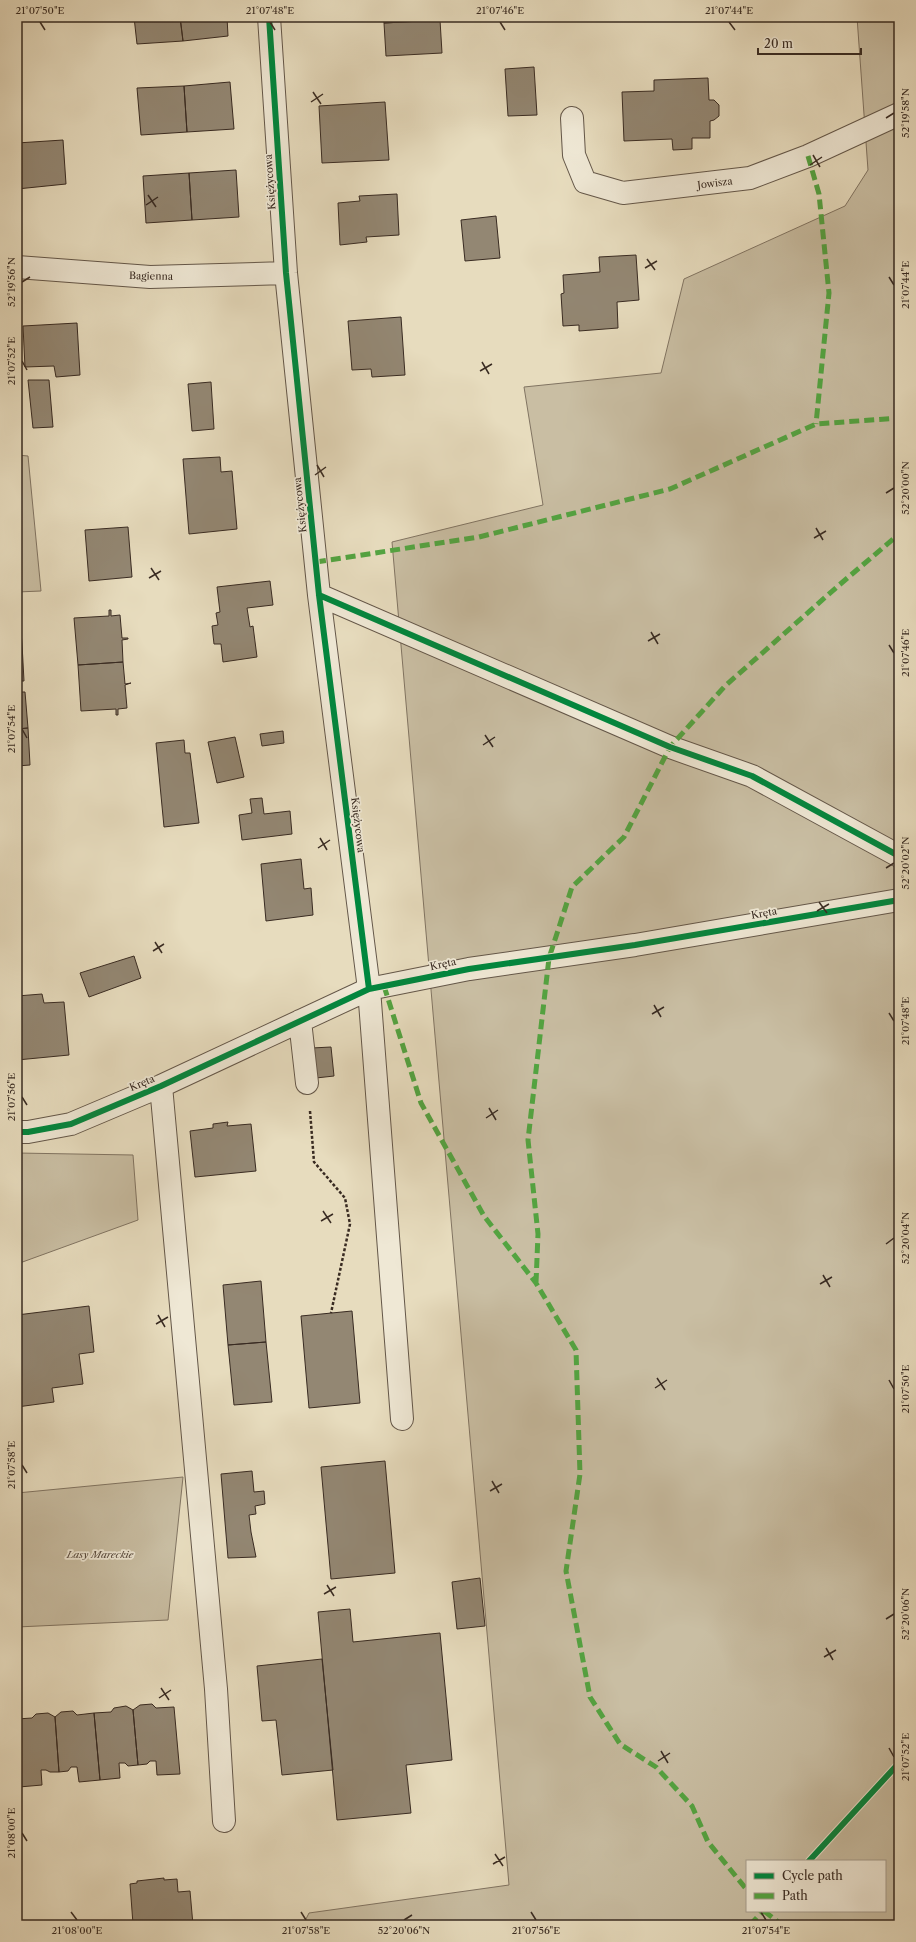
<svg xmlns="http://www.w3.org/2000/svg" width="916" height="1942" font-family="'Libre Caslon Text',serif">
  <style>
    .green { fill: #c9bea3; stroke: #817462; fill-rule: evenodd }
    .building { fill: #938773; stroke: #392b22 }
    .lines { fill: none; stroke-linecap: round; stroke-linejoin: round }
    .minor-casing { stroke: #645749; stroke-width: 24 }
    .path { stroke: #392b22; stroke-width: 2.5; stroke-dasharray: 3 2; stroke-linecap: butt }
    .minor { stroke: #efe8d5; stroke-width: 22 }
    .quiet { stroke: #53a441; stroke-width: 5; stroke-dasharray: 10 5; stroke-linecap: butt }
    .cycleway-casing { stroke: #efe8d5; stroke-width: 8 }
    .cycleway { stroke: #00873e; stroke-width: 6 }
    .ticks { fill: none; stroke: #392b22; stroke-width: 1.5 }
    .labels { text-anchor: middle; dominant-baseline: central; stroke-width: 3.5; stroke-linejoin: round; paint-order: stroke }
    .street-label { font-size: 10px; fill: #392b22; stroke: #efe8d5 }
    .park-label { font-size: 10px; font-style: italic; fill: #56483c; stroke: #efe8d5 }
    .neatline { fill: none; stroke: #392b22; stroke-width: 1.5 }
    .ticks-label { font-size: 10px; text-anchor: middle; fill: #392b22 }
  </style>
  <rect width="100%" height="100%" fill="#e7dcbe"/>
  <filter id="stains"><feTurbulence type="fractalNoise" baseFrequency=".005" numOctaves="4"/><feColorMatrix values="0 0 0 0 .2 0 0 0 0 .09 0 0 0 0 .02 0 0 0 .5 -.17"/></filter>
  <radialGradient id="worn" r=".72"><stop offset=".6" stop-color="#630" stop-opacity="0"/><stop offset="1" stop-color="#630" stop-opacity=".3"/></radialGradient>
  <path class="green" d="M857 17H899V1925H303L309 1913 509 1885 392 542 543 505 524 387 661 373 684 279 845 206 868 170ZM747 1861H885V1911H747Z
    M17 455 28 456 41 591 17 592Z
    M17 1153 133 1155 138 1220 17 1264Z
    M183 1477 168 1620 17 1627V1493Z"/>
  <path class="building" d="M134 17H180L183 41 137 44Z
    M180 17H227L228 36 183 41Z
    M383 17H440V20L384 23Z
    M440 20 442 53 386 56 384 23Z
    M534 67 537 115 508 116 505 69Z
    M708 78 709 100H714L719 105V116L714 120 710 121V138H692V149L673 150 672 139 624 141 622 92 654 91V80Z
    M230 82 234 129 187 132 184 86Z
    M184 86 187 132 141 135 137 88Z
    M385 102 389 160 322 163 319 106Z
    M63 140 66 184 17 189V143Z
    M236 170 239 217 192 220 189 173Z
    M189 173 192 220 146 223 143 176Z
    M397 194 399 235 366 237 367 242 340 245 338 203 360 201 359 196Z
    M496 216 500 258 465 261 461 220Z
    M636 255 639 300 617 302 618 328 579 331V325L563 326 561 294 564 293 563 275 600 272 599 257Z
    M401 317 405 375 372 377 371 369 352 370 348 321Z
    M77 323 80 375 56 377 54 366 25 367 23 326Z
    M28 380H49L53 427 33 428Z
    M211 382 214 429 192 431 188 384Z
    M220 457 221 472 232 471 237 529 189 534 183 459Z
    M128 527 132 577 89 581 85 530Z
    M270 581 273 605 247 608 250 627 253 626 257 657 223 662 221 644H214L212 626 218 625 216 613 220 612 217 587Z
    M17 607H19L22 644H17Z
    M109 610H111V616L120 615 122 638H128V639L122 640 123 662 78 665 74 618 109 616Z
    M17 644H22L24 681H17Z
    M123 662 125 684 131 683 125 685 127 708 118 709V715H116V709L81 711 78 665Z
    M17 692H25L28 728 17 729Z
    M28 728 30 765 17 766V729Z
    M283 731 284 743 262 746 260 734Z
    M235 737 244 777 217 783 208 742Z
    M184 740 185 753H190L199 823 164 827 156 743Z
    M262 798 264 814 290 811 292 834 242 840 239 815 252 813 250 799Z
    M17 814 20 851H17Z
    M301 859 304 889 311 888 313 915 266 921 261 864Z
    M134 956 141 978 89 997 80 973Z
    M42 994 44 1003 64 1002 69 1055 17 1060V996Z
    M331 1047 334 1076 316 1078 312 1048Z
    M228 1122 227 1126 251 1124 256 1171 195 1177 190 1131 213 1128V1124Z
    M261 1281 266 1342 228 1345 223 1285Z
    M89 1306 94 1352 79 1354 83 1384 52 1388 54 1402 17 1407V1315Z
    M352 1311 360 1403 309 1408 301 1316Z
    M266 1342 272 1402 234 1405 228 1345Z
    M385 1461 395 1573 331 1579 321 1467Z
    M252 1471 254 1492 264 1491 265 1504 255 1506 256 1514 249 1515 251 1532 256 1557 228 1558 221 1474Z
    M480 1578 485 1626 457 1629 452 1582Z
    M350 1609 353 1642 440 1633 452 1760 406 1765 411 1813 337 1820 318 1612Z
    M322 1659 333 1770 282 1775 276 1720 262 1721 257 1666Z
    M152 1704 156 1708 174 1707 180 1774 157 1775 156 1761H150L147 1764 138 1765 133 1710 140 1705Z
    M126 1706 133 1710 138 1765 128 1766 125 1763H119L120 1778 100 1780 94 1713 111 1712 114 1708Z
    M73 1711 77 1715 94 1713 100 1780 79 1782 77 1767H71L68 1771 59 1772 55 1717 61 1712Z
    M48 1713 55 1717 59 1772H50L46 1770H41L42 1785 19 1787 17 1719 32 1718 36 1714Z
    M164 1878V1880L177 1879 178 1892 190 1891 193 1925H127L133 1924 130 1884 137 1883V1881Z"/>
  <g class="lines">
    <g class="minor-casing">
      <path id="minor" d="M269 17 286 273 319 595 369 989 402 1419
        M572 118 574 155 585 182 623 193 750 178 808 156 899 114
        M17 267 150 277 286 273
        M319 595 670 747 752 776 899 856
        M300 1021 307 1083
        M161 1086 216 1689 224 1821
        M17 1132H28L71 1124 161 1086 369 989 469 969 635 945 899 900"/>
    </g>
    <path class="path" d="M310 1111 314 1162 345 1198 350 1224 331 1313"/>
    <use href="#minor" class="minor"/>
    <path class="quiet" d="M808 156 819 194 829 293 816 424
      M316 562 479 537 670 489 816 424 899 418
      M384 986 421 1103 484 1216 536 1283 576 1350 580 1474 566 1571 590 1697 620 1744 656 1767 692 1806 708 1842 747 1890
      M536 1283 538 1234 528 1140 549 958 572 887 624 837 670 747 725 686 838 586 899 534
      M764 1911 782 1925
      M750 1925 763 1911"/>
    <g class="cycleway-casing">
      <path id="cycleway" d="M269 17 286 273 319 595 369 989
        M319 595 670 747 752 776 899 856
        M17 1132H28L71 1124 161 1086 369 989 469 969 635 945 899 900
        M809 1861 899 1763"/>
    </g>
    <use href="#cycleway" class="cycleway"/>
  </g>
  <path class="ticks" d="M40 22 45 30M270 22 275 30M500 22 505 30M729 22 735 30M313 92 321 104M311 102 323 94M886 118 894 113M813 155 820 167M810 165 822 157M148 195 156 207M146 205 158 197M647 259 655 270M645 268 657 261M889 277 894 285M22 282 30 277M22 361 27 370M482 362 489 374M480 371 492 364M317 465 324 477M315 475 326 467M886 493 894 488M816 528 823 540M814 538 826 531M151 568 159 580M149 578 161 571M651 632 658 644M648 641 660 634M889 645 894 653M22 729 27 738M485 735 493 747M483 745 495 737M320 838 327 850M318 848 330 840M886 868 894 863M819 902 827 913M817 911 829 904M155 942 162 953M153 951 164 944M654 1005 661 1017M889 1013 894 1021M652 1014 664 1007M22 1097 27 1105M489 1108 496 1120M486 1118 498 1110M323 1211 331 1223M321 1221 333 1214M886 1244 894 1238M823 1275 830 1287M820 1284 832 1277M158 1315 165 1327M156 1324 168 1317M657 1378 665 1390M889 1380 894 1389M655 1388 667 1380M22 1465 27 1473M492 1481 499 1493M490 1491 502 1484M327 1585 334 1596M324 1594 336 1587M886 1619 894 1614M826 1648 833 1660M824 1657 836 1650M161 1688 169 1700M159 1698 171 1690M889 1748 894 1757M661 1751 668 1763M658 1761 670 1753M22 1833 27 1841M495 1854 503 1866M493 1864 505 1857M71 1912 77 1920M301 1912 306 1920M531 1912 536 1920M761 1912 766 1920M404 1920 412 1915"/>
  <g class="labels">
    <g class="street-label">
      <text transform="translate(270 182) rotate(-94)">Księżycowa</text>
      <text transform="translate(715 183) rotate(-7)">Jowisza</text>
      <text transform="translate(151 276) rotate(1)">Bagienna</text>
      <text transform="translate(300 505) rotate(-96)">Księżycowa</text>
      <text transform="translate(358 825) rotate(83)">Księżycowa</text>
      <text transform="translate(764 913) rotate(-10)">Kręta</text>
      <text transform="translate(443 964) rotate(-12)">Kręta</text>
      <text transform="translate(142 1083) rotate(-23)">Kręta</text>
    </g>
    <g class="park-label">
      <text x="100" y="1554">Lasy Mareckie</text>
    </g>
  </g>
  <rect width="916" height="1942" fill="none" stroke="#e7dcbe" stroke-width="44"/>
  <rect x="746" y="1860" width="140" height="52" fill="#efe8d5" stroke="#a69c8d"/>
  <rect x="754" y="1873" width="20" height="6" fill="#00873e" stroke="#a69c8d"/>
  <text x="782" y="1880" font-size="12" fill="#392b22">Cycle path</text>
  <rect x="754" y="1893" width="20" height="6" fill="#53a441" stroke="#a69c8d"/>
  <text x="782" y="1900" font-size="12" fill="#392b22">Path</text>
  <path d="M758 48v6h103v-6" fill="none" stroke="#392b22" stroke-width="2"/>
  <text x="764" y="48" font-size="12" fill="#392b22" stroke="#efe8d5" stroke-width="3" paint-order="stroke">20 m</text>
  <rect x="22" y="22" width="872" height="1898" class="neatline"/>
  <g class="ticks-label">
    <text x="40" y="14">21°07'50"E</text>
    <text x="270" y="14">21°07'48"E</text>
    <text x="500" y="14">21°07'46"E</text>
    <text x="729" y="14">21°07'44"E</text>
    <text transform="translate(905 113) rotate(-90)" y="4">52°19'58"N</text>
    <text transform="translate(11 282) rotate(-90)" y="4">52°19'56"N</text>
    <text transform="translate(905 285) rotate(-90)" y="4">21°07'44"E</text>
    <text transform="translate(11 361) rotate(-90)" y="4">21°07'52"E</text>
    <text transform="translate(905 488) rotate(-90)" y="4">52°20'00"N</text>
    <text transform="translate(905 653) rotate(-90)" y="4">21°07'46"E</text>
    <text transform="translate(11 729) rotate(-90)" y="4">21°07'54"E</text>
    <text transform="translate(905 863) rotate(-90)" y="4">52°20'02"N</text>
    <text transform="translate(905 1021) rotate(-90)" y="4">21°07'48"E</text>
    <text transform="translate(11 1097) rotate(-90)" y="4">21°07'56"E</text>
    <text transform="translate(905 1238) rotate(-90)" y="4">52°20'04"N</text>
    <text transform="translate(905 1389) rotate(-90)" y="4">21°07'50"E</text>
    <text transform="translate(11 1465) rotate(-90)" y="4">21°07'58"E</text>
    <text transform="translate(905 1614) rotate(-90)" y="4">52°20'06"N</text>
    <text transform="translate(905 1757) rotate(-90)" y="4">21°07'52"E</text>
    <text transform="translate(11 1833) rotate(-90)" y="4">21°08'00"E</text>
    <text x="77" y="1934">21°08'00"E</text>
    <text x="306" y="1934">21°07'58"E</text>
    <text x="404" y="1934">52°20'06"N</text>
    <text x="536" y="1934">21°07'56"E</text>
    <text x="766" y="1934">21°07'54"E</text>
  </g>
  <rect width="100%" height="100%" filter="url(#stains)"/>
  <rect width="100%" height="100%" fill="url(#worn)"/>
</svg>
